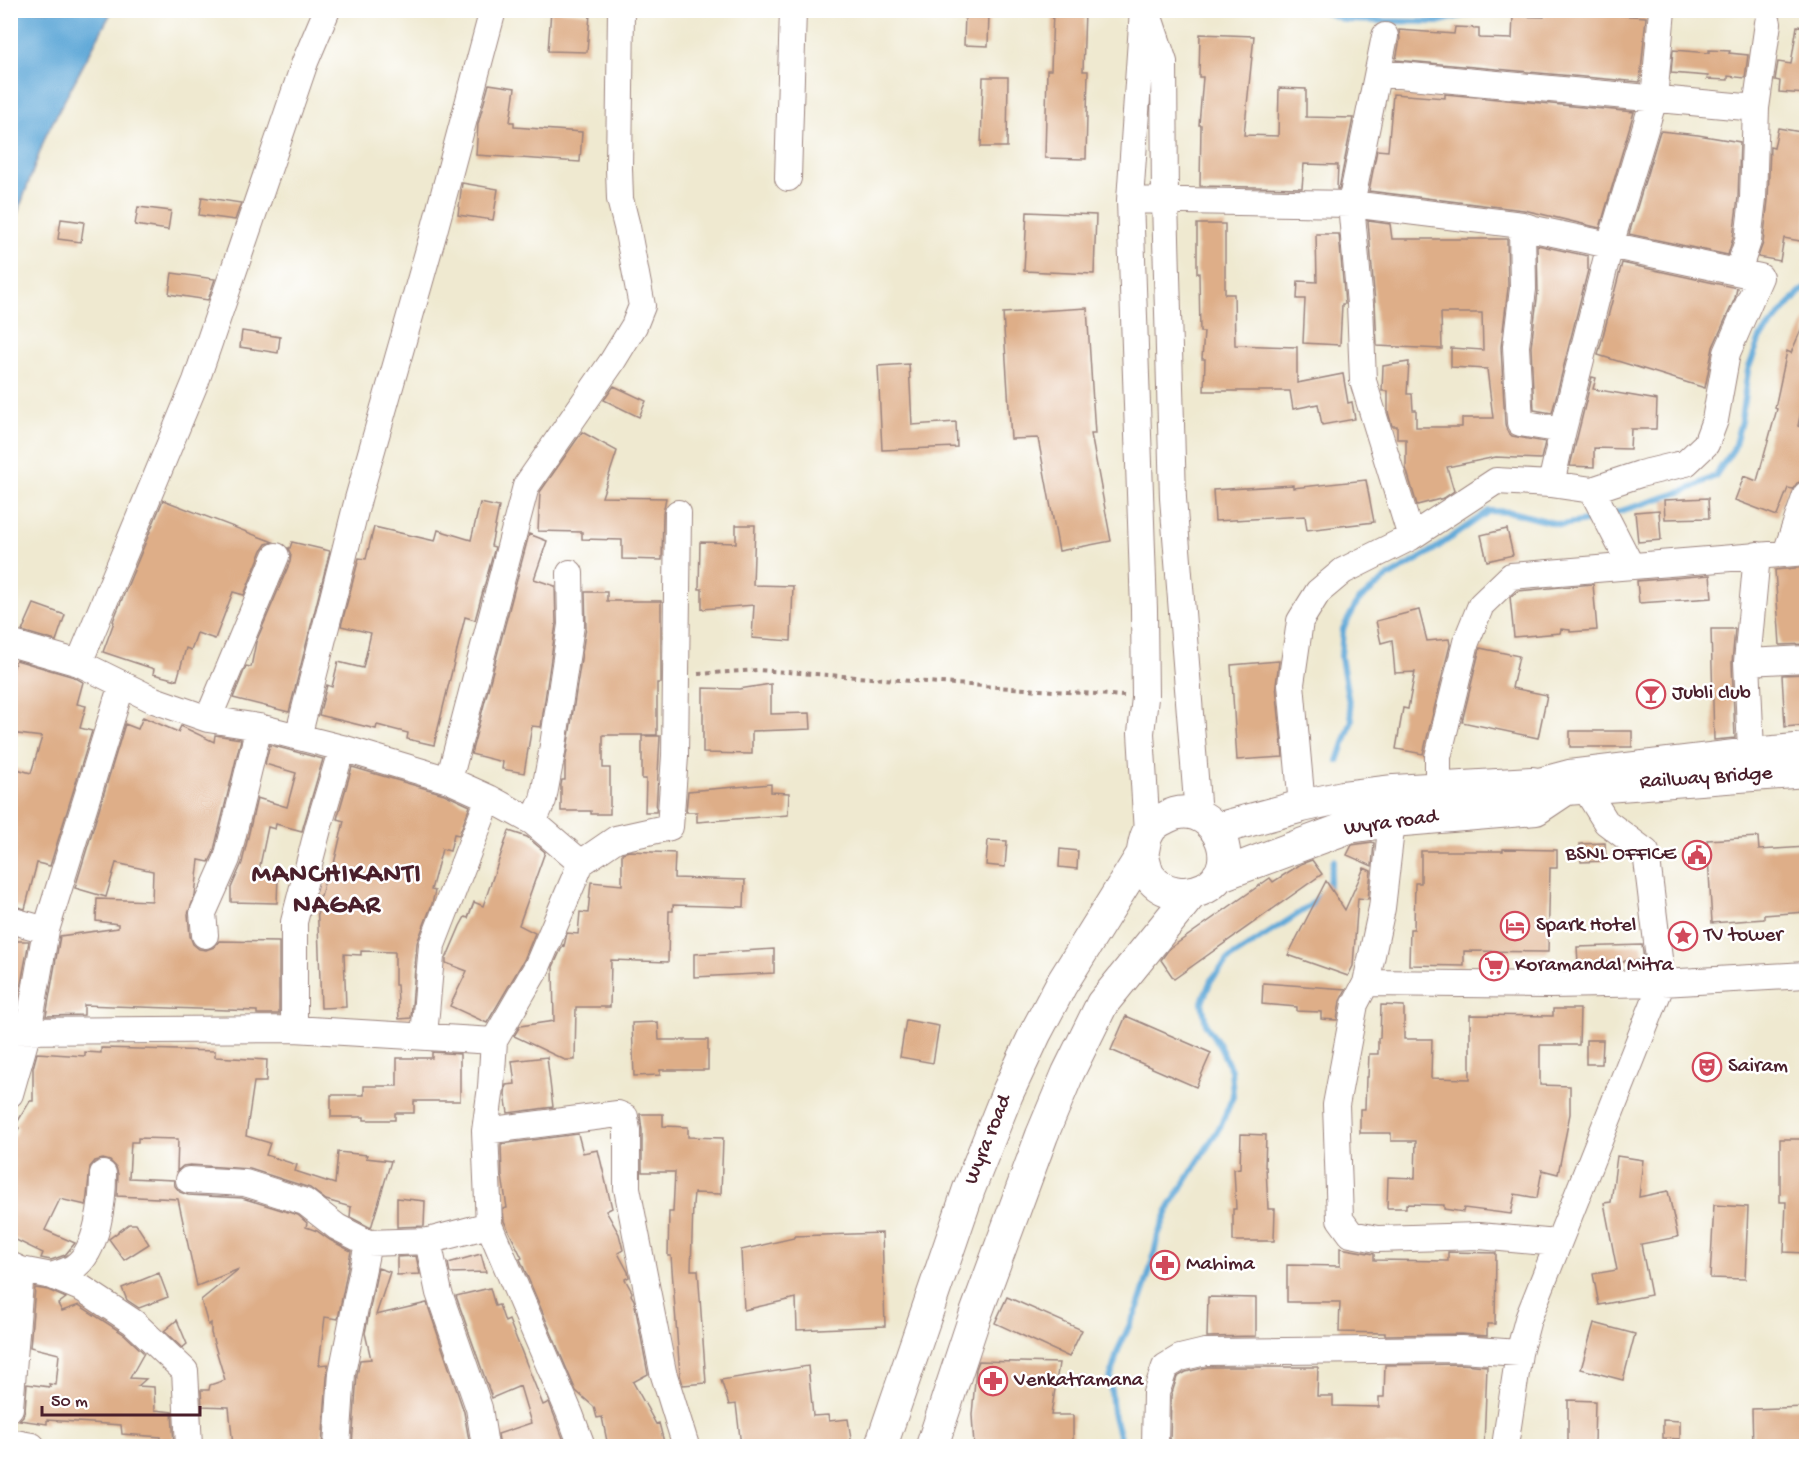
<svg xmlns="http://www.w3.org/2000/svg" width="1817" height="1457" font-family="'Gochi Hand',sans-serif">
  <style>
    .water { fill: #61a9d8; stroke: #566482; stroke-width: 1.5 }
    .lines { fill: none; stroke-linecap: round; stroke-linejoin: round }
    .stream { stroke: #61a9d8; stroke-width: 6 }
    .building { fill: #deae88 }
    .minor-casing { stroke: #9c847e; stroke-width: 28 }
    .major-casing { stroke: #9c847e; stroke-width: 34 }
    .path { stroke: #9c847e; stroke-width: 4; stroke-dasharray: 4.5 4.5; stroke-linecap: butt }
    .minor { stroke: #fff; stroke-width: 26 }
    .major { stroke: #fff; stroke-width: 32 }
    .labels { text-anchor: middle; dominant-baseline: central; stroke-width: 5; stroke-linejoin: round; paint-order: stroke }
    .poi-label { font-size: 21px; fill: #4a1f2b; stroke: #fff; text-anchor: start }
    .street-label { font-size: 21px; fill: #4a1f2b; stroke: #fff }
    .district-label { font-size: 27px; font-weight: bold; letter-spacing: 1.5px; fill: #4a1f2b; stroke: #fff }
  </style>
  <rect width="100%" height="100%" fill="#fff"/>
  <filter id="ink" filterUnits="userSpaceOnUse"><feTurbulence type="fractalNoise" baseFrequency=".0167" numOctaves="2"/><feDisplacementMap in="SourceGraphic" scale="12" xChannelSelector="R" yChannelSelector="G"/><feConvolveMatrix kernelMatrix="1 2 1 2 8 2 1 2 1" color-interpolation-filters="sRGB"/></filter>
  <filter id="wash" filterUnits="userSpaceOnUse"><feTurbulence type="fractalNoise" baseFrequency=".008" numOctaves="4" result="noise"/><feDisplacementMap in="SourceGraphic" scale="24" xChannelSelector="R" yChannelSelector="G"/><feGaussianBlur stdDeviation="1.35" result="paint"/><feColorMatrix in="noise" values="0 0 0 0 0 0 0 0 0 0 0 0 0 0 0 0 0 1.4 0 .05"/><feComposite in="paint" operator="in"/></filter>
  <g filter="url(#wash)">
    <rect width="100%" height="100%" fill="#efe9d0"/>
    <path class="water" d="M11 10 112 11 46 135 11 231Z"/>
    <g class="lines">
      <path class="stream" d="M1319 10 1345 20 1437 22 1484 10
        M1611 514 1687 490 1715 476 1734 448 1741 421 1748 370 1760 338 1800 292 1806 289
        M1338 761 1352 720 1341 657 1343 629 1358 601 1388 577 1429 553 1489 511 1512 512 1561 525 1599 519
        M1122 1446 1113 1412 1110 1379 1118 1350 1138 1307 1152 1264 1158 1235 1170 1206 1221 1125 1233 1096 1231 1070 1218 1043 1206 1025 1202 1002 1211 980 1229 959 1307 908 1327 890 1334 860"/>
    </g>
    <g id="blocks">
      <path class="building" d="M551 10 590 14 587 52 548 51Z
        M1053 10H1085L1083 71H1088L1086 159 1045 158 1047 70H1051Z
        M1545 10 1646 17 1640 82 1396 60 1400 39 1399 30 1454 34 1455 27 1479 28V38L1512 39 1513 16 1544 17Z
        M965 13 989 14 988 46 964 45Z
        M1797 26 1806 27V94L1779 92 1780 81 1775 80 1778 62 1791 64Z
        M1200 34 1254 36 1244 135 1278 136 1279 88 1306 89V117L1353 118 1339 189H1337L1338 165 1304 164 1302 188 1200 186 1201 125H1199L1203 77H1199Z
        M1673 50 1709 53V50L1730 51 1729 53 1748 55 1745 78 1728 76V80L1707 79 1708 76 1671 73Z
        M983 77H1008L1007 147H981Z
        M489 84 515 88 510 122H514V127L582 132 580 162 476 155 478 124Z
        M1393 94 1445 98V94L1634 112 1600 228 1524 210 1369 191 1377 150 1388 151Z
        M1778 128 1806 133V242L1784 238 1780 261 1758 257 1763 243 1768 200 1770 147 1774 148Z
        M1660 131 1698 135 1740 142 1738 197 1733 238 1728 255 1629 234Z
        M462 183 498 189 493 220 458 215Z
        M202 197 241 203 235 220 199 215Z
        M138 207 171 211 168 230 135 225Z
        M1027 212 1096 215 1094 274 1024 271Z
        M61 219 84 222 81 242 58 239Z
        M1368 221 1390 224 1392 239H1507L1508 288 1501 347 1505 424 1507 431 1512 436 1545 442 1541 459 1496 457 1447 467 1454 491 1444 498 1417 505 1406 468V439H1397V426H1392L1388 412V391H1382L1383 366 1409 362 1407 394H1412L1413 410H1416V427H1462V418H1493L1487 369 1451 367V348L1483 350 1482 313H1441L1442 349 1377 346 1375 303Z
        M1197 224H1225V294H1234L1235 345 1297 347V383L1343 374 1348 403 1352 402 1355 419 1322 425 1318 404 1293 409 1290 391H1204L1205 359H1202L1204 332H1200L1199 273H1197Z
        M1316 234H1339L1345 304H1342L1340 345 1303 343 1305 299H1297L1298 281 1317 282Z
        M1537 245 1588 256V270L1552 413 1534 410 1531 347 1538 291Z
        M1622 263 1737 288 1735 298 1713 347 1705 388 1598 355Z
        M172 273 215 279 208 300 169 294Z
        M1087 308 1095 434H1091L1111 541 1059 551 1038 438 1011 439 1003 313Z
        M1806 318V386L1798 426 1806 429V476L1805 480 1797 483 1793 489 1788 488 1777 516 1735 500 1744 476 1757 481 1777 409 1775 408 1787 351 1791 353Z
        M242 331 280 337 278 353 240 347Z
        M909 364 912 425 956 422 957 447 882 450 878 366Z
        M1592 377 1596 378 1593 389 1657 400 1656 429H1631L1630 449 1594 448V467L1570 466Z
        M614 386 646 401 639 417 604 400Z
        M582 432 617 451 602 497 666 498 663 513 662 560 622 559V540L582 539V532L538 531 540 492Z
        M1366 480 1374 522 1307 530 1305 516 1215 521 1213 490 1293 485V488Z
        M1708 498 1709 518 1665 519 1664 500Z
        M163 500 273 542 266 544 262 550 244 595 233 592 215 639 197 633 191 650 186 648 177 680 153 674 154 669 103 652 114 622 113 621Z
        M480 503 499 507 491 546 495 547 475 620 465 617 434 745 407 739 408 733 377 725 376 729 319 715 327 685 332 687 338 662 363 668 371 633 341 626 359 558 366 559 374 527 435 541 438 530 471 540Z
        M1659 510 1661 540 1638 542 1635 512Z
        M736 525H755L753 585 793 586 791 641 752 638 754 605 702 609V589H699L700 542 736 543Z
        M1507 529 1513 555 1487 561 1481 535Z
        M529 534 547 541 534 579 555 586 556 624 541 727 532 726 524 773 502 769 503 762 471 754Z
        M292 542 330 551 289 712 233 698 246 666 251 667 256 642 290 562 291 555 288 548H290Z
        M1806 567V644L1780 645 1775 570Z
        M1710 575 1712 598 1639 603 1637 581Z
        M1593 584 1597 630 1570 632V630L1561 629 1560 633 1514 637 1510 597 1518 591Z
        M585 592H607V601H661V683H657V735H603V768H610V814H591V811H561V785L562 780H565V763L586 627Z
        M34 604 65 615 56 641 22 631Z
        M1419 610 1427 641 1449 639 1450 645 1423 754 1396 749 1403 708 1408 709 1415 672 1395 673 1392 640 1381 643 1376 621Z
        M1711 629H1735L1732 663 1735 738 1714 740Z
        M1480 648 1519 656 1512 688 1547 695 1538 738 1462 722Z
        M16 660 74 677 83 682 77 704 86 706 80 728 92 731 50 866 37 863 25 909 10 905V767L31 773 42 737 10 733V678Z
        M1279 661 1276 685 1283 757 1237 760 1231 665Z
        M1806 674V725L1785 727 1782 675Z
        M771 684V714L810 713 811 729 752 731V754L703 753V688L739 689Z
        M143 717 178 732 181 726 214 742 215 735 241 739 213 854 209 862 199 860 195 895 188 914 190 936 193 944 199 949 206 950 214 947 219 941 279 942V1014H257V1011L198 1009 84 1005V1015L46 1016 60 936 118 928V924L96 921 97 899 152 901 153 871 116 863 106 897 75 888 125 724 138 729Z
        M1570 731H1632V747H1570Z
        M642 736H660L656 812H645L646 779H642Z
        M270 745 323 759 302 831 276 824 275 829 268 827 258 875 278 876 277 903 231 902V888L242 863 257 798 287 807 296 773 265 764Z
        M352 767 444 794 470 806 459 835 454 834 450 851 442 849 431 890 435 891 432 904 417 943 411 1018 399 1019 397 985H395V952L361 951V955L344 954 346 1007 321 1008 317 896H321L328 867 333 868 344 821 337 819Z
        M771 784V792L789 793 788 815 697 822V812H686L688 791Z
        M509 831 527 837 545 852 519 925 535 933 524 960 487 1023 450 1006 467 971 446 963V959L460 926 465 917 468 918 474 902 483 906Z
        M1758 837 1759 850 1806 847V912L1764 915V919L1712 923 1707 840Z
        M988 840 1007 841 1005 867 986 865Z
        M1372 842 1374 843 1372 866 1347 855 1352 845Z
        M1605 843 1606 861 1581 862 1580 844Z
        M1060 849 1078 851 1077 869 1059 867Z
        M1503 849 1557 850V868H1550L1548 952 1464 951V966L1409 965 1410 929H1414L1415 883H1421V851H1503Z
        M629 851 675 853 674 878 745 880 744 907 673 905V911H669L668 962 611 960 610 1007H576L575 1060H565L514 1036 520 1026 554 1021 553 967 563 945 564 946 567 933 578 934 580 912 588 913 591 882 622 885V853Z
        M1312 860 1322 874 1174 979 1161 960 1169 949 1270 878 1273 882 1301 864Z
        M1364 868 1371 871 1368 899 1358 898 1353 966 1348 976 1288 955 1326 881 1345 910Z
        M10 936 17 938 16 941H29L15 1016H10V942H12L10 941Z
        M1642 945 1644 960 1578 963 1577 947Z
        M774 949V973L694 977V954Z
        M1263 983 1346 989 1340 1001 1337 1020 1321 1019V1012L1297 1011V1007L1262 1004Z
        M1381 1005 1404 1006V1039H1432L1431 1078 1470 1079V1015L1553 1016V1009H1580L1579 1045H1540V1085L1570 1086V1114L1558 1174 1542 1170 1537 1198 1515 1194 1511 1214 1464 1208 1463 1212 1444 1209V1205L1406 1204V1208H1387L1388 1177 1415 1178 1416 1141H1391V1133H1360V1109H1365L1366 1077H1368L1369 1054H1378V1038H1380Z
        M1126 1016 1211 1053 1196 1087 1111 1050Z
        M906 1020 939 1026 933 1063 900 1057Z
        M658 1022 659 1040H708V1070H660V1075L634 1076 632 1023Z
        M1586 1040H1603L1602 1064H1586Z
        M101 1048 215 1051V1057L267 1060 266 1082H254L246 1136 270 1143 266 1155 297 1165 295 1171 335 1184 338 1152 367 1155 366 1158 391 1161 371 1228 350 1217 351 1207 326 1200 310 1188 250 1169 190 1165 183 1166 177 1171 178 1139 138 1138V1142H131L129 1178 174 1180 175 1186 180 1192 188 1195 242 1198 298 1215 307 1223 306 1227 317 1231 330 1240 351 1251 338 1319 325 1317 319 1365 328 1364 322 1446H233L229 1407 202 1406 201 1390H209L210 1385 225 1380 211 1333V1323L208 1325 201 1300 239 1269 197 1286 178 1199 117 1196 118 1174 116 1167 110 1161 103 1159 95 1161 90 1167 86 1205 60 1199 45 1230 75 1243 65 1255 51 1260 41 1258 43 1253 10 1237V1144L19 1128 15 1126 30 1101H33V1068L37 1053 85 1056V1052L101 1053Z
        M432 1052 460 1054V1101H414V1113H395V1120H364V1117H331V1095H364V1086H397V1058H432Z
        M547 1057 553 1107 508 1113 505 1094 506 1085 515 1084 512 1061Z
        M640 1114H663V1126L688 1127V1137L723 1138 721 1194 694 1193 693 1204 691 1270H698L706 1383 683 1385 680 1375 671 1256H668L669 1212H673L675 1172H642V1130Z
        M578 1134 583 1153 598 1150 612 1208 606 1211 619 1234 623 1250 618 1253 628 1272 629 1277 625 1279 632 1292 631 1295 634 1300 648 1374 633 1382 656 1424 659 1423 665 1446H608L602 1417 597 1418 594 1407 576 1391 520 1259 522 1258 504 1221 503 1209 507 1208 502 1176 501 1144Z
        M1241 1134 1266 1135 1265 1167H1266L1268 1209H1275L1274 1241H1233V1209H1236L1234 1169 1240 1168Z
        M1780 1139H1806V1253L1784 1252 1786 1202H1780Z
        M1617 1156 1643 1160 1639 1197 1668 1191 1678 1237 1641 1244 1651 1295 1599 1305 1593 1274 1617 1270 1604 1203 1611 1202Z
        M397 1198 425 1201 424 1226 397 1227Z
        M1714 1205 1748 1207 1745 1279 1710 1278Z
        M129 1224H136L149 1244 124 1260 109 1239Z
        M882 1233 885 1326 797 1330 796 1298 744 1310 741 1250 794 1238V1236Z
        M1340 1248 1374 1254V1260L1448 1261V1252L1496 1253 1495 1324H1487V1336L1461 1334 1385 1335V1333L1339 1332 1340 1302H1287V1265L1340 1266Z
        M481 1254 486 1272 450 1273 448 1263Z
        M416 1256 420 1274 397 1275V1257Z
        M378 1268 390 1272 376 1315 427 1303 464 1412 470 1446H352L357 1375 360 1360 371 1359 365 1333Z
        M159 1273 168 1297 139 1308 127 1300 122 1288Z
        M35 1288 48 1290 66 1298 58 1304 62 1311 79 1305 124 1334 144 1353 130 1378 146 1379 138 1386 154 1387 155 1410 172 1412 174 1446H160L161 1437 122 1434 121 1425 47 1420V1424L19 1420 23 1416 25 1409 27 1384 50 1387 49 1384 56 1385 59 1354 30 1347Z
        M490 1288 495 1306 499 1305 505 1322 509 1320 543 1405 549 1402 566 1446H500L498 1434 531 1423 520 1386 492 1398 456 1296Z
        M1007 1297 1082 1330 1069 1357 995 1323Z
        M1208 1297 1256 1298V1336L1207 1337Z
        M177 1320 187 1344 182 1348 164 1331Z
        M1594 1323 1635 1334 1623 1380 1581 1369Z
        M979 1361 1059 1363 1051 1415H1073V1446H974L972 1415 976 1369Z
        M1461 1364 1487 1366 1484 1446H1170L1171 1396 1177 1377 1186 1372 1207 1367H1318L1317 1396H1333V1406L1379 1407V1397H1384L1385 1365Z
        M808 1366 813 1416 828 1415 829 1421 848 1419 852 1446H741L736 1404 729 1405 721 1380Z
        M1568 1400 1595 1401 1594 1446H1568Z
        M1806 1407V1446H1753L1752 1409Z
        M1663 1420 1680 1421V1439L1663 1438Z"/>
    </g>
  </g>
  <g filter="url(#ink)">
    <use href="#blocks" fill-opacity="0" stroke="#9c847e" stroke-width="1.5"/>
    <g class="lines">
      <g class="minor-casing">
        <path id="minor" d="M1143 10 1130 200 1144 610 1145 698 1141 733 1147 833
          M1148 14 1164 62 1165 201 1173 498 1198 815
          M1385 36 1351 204 1360 304 1363 381 1411 537
          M1378 73 1756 108
          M788 178 793 10
          M1130 200 1351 204 1522 225 1534 229 1760 277 1727 353 1715 420 1706 444 1686 463 1640 474 1592 490 1551 484 1496 481 1411 537 1343 571 1318 592 1300 621 1291 684 1302 806
          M1522 225 1523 289 1516 346 1520 423 1563 430
          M1738 271 1748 241 1753 198 1756 108 1768 23
          M1551 484 1563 430 1610 245 1654 99 1662 10
          M1592 490 1631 566
          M1786 553 1806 495
          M10 643 79 663 154 700 208 719 259 727 342 748 449 780 489 798 533 822 581 863
          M1747 662 1806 659
          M79 663 196 381 305 62 327 10
          M208 719 276 556
          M298 737 358 499 433 235 493 10
          M1751 751 1747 662 1757 555
          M449 780 526 486 612 362 634 326 642 306 627 227 620 199 619 168 621 10
          M1535 782 1569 773 1751 751 1806 746
          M1438 788V757L1466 642 1481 605 1511 576 1806 552
          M1585 788 1606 822 1646 852 1662 983 1806 975
          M1392 821 1382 908 1366 983 1355 1004 1336 1105 1340 1219 1351 1234 1377 1239 1479 1236 1557 1243
          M533 822 543 800 552 752 571 625 570 573
          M10 920 46 930 122 684
          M205 935 203 913 227 859 259 727
          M1366 983 1549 985 1662 983 1528 1319 1519 1353 1505 1446
          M294 1029V922L319 825 342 748
          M10 1031 294 1029 494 1041
          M424 1036 432 945 489 798
          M10 1094 28 1031 46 930
          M485 1131 618 1114 625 1117 627 1130V1188L663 1372 686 1446
          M189 1180 245 1183 305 1202 337 1227 368 1243 428 1241 439 1293 479 1408 485 1446
          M428 1241 489 1225
          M10 1265 21 1270 52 1276 83 1289 133 1322 185 1371 189 1446
          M52 1276C59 1273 68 1271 74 1267 98 1251 103 1200 103 1174
          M10 1408 21 1270
          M10 1442 32 1446
          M337 1446 342 1373 368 1243
          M582 1446 570 1414 489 1225 485 1131 491 1087 494 1041 537 967 581 863 616 839 670 827 675 756 678 513
          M1155 1446 1156 1393 1165 1367 1180 1358 1205 1352 1461 1349 1519 1353"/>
      </g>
      <g class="major-casing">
        <path id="major" d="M1217 829 1302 806 1343 797 1394 791 1532 783 1566 789 1806 771
          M1218 876 1349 827 1392 821 1536 809 1566 789
          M881 1446 969 1189 1007 1094 1035 1034 1061 985 1142 855C1144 849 1144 839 1148 833 1151 826 1158 821 1165 818 1210 792 1249 864 1205 888 1187 897 1162 894 1150 877 1146 872 1145 862 1142 855
          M932 1446 974 1319 1042 1135 1068 1073 1102 1004 1191 894"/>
      </g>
      <path class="path" d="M698 674 758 670 1124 696"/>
      <use href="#minor" class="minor"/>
      <use href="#major" class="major"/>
    </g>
  </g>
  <defs>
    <g id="bar-ring" transform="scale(1.5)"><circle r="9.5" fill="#fff" stroke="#d1495b" stroke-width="1.5"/><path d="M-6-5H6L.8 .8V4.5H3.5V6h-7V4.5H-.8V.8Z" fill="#d1495b"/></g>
    <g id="civic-ring" transform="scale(1.5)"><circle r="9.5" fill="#fff" stroke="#d1495b" stroke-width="1.5"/><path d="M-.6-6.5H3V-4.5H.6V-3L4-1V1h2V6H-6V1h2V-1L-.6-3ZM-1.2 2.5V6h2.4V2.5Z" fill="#d1495b"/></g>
    <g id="hotel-ring" transform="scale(1.5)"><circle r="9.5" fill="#fff" stroke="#d1495b" stroke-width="1.5"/><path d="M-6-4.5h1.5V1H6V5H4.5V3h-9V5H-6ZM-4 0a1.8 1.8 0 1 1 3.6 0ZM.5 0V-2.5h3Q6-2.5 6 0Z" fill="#d1495b"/></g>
    <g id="sight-ring" transform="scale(1.5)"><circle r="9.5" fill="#fff" stroke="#d1495b" stroke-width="1.5"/><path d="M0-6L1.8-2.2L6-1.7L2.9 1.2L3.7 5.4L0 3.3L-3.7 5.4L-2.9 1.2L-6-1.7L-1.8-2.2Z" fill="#d1495b"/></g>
    <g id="supermarket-ring" transform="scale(1.5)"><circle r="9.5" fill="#fff" stroke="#d1495b" stroke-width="1.5"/><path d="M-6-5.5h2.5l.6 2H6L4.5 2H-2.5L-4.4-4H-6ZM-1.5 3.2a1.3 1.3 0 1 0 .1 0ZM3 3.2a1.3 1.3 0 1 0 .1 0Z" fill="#d1495b"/></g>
    <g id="theatre-ring" transform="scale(1.5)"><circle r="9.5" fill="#fff" stroke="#d1495b" stroke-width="1.5"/><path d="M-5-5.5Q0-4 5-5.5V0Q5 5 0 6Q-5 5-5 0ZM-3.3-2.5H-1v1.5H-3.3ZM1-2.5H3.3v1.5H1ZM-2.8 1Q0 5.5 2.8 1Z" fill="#d1495b"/></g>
    <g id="pharmacy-ring" transform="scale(1.5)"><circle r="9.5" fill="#fff" stroke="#d1495b" stroke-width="1.5"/><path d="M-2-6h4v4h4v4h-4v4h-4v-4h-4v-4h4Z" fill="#d1495b"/></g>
  </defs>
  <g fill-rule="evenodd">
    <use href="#bar-ring" x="1651" y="694"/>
    <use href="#civic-ring" x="1697" y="855"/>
    <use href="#hotel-ring" x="1515" y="926"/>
    <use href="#sight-ring" x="1683" y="936"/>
    <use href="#supermarket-ring" x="1494" y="966"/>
    <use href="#theatre-ring" x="1707" y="1067"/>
    <use href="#pharmacy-ring" x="1165" y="1265"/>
    <use href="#pharmacy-ring" x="993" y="1381"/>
  </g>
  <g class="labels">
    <g class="poi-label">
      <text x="1672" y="694">Jubli club</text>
      <text x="1676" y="855" text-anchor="end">BSNL OFFICE</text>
      <text x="1536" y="926">Spark Hotel</text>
      <text x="1704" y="936">TV tower</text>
      <text x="1515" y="966">Koramandal Mitra</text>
      <text x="1728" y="1067">Sairam</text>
      <text x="1186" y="1265">Mahima</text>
      <text x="1014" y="1381">Venkatramana</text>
    </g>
    <g class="street-label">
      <text transform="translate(1706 779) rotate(-4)">Railway Bridge</text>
      <text transform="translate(1391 824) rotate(-8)">Wyra road</text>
      <text transform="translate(989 1140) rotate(-68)">Wyra road</text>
    </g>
    <g class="district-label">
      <text x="337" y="876">MANCHIKANTI<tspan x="337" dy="31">NAGAR</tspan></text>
    </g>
  </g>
  <rect width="1817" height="1457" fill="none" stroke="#fff" stroke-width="36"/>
  <path d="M42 1406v9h158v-9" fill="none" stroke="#4a1f2b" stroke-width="3"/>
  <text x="51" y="1406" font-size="18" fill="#4a1f2b" stroke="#ffffff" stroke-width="4.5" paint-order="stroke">50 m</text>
</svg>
